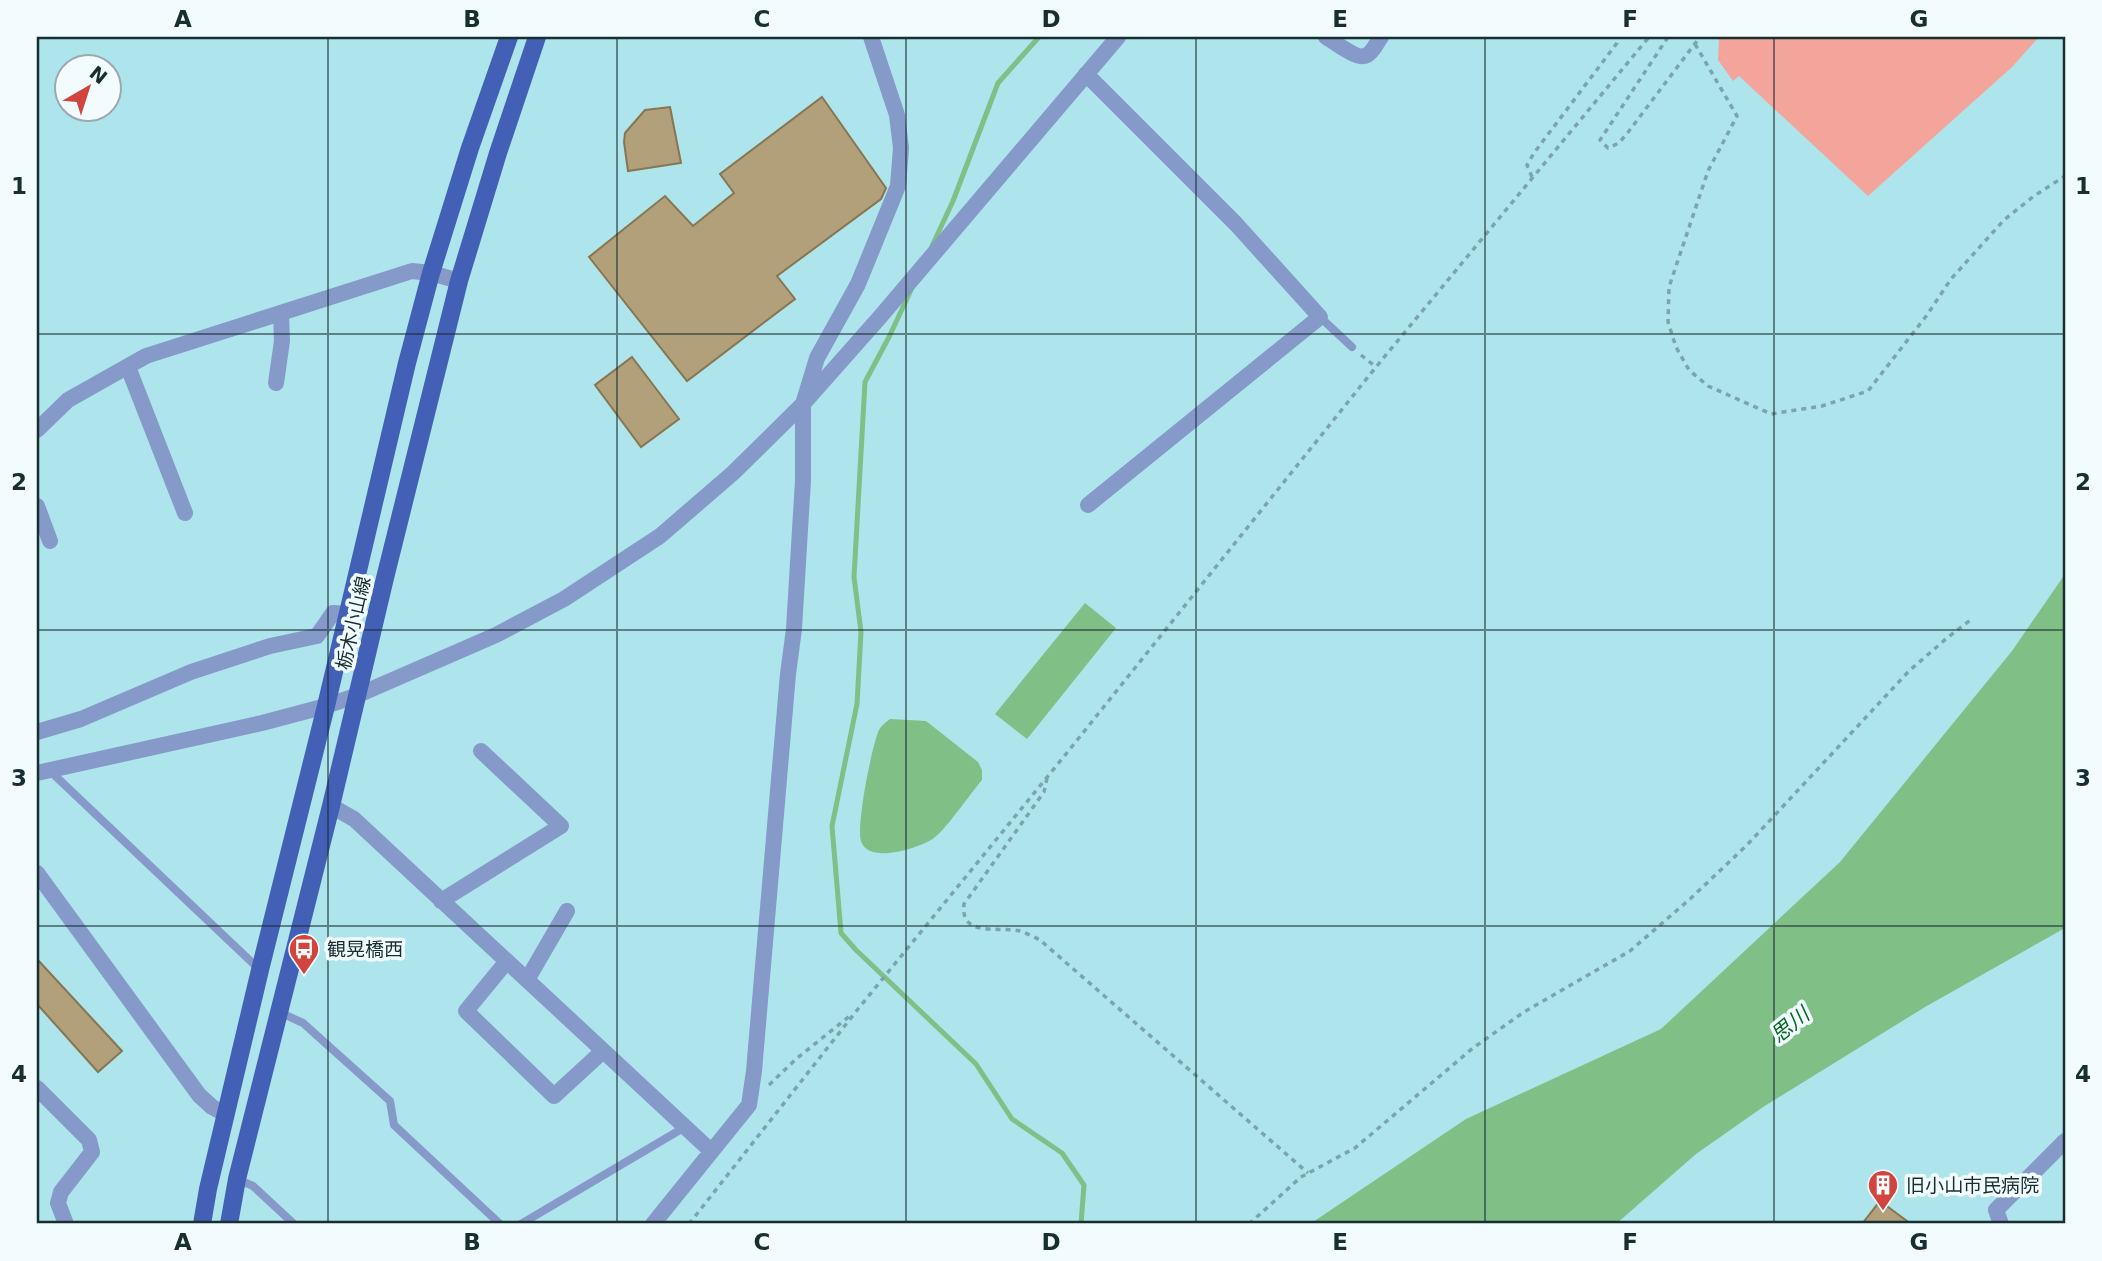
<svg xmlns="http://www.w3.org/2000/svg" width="2102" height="1261" font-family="'DejaVu Sans','Noto Sans JP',sans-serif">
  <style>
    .green { fill: #f3a49b }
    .water { fill: #80bf86 }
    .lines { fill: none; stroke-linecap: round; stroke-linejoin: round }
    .stream { stroke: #80bf86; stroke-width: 5 }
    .building { fill: #b1a07a; stroke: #867651; stroke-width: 2 }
    .path { stroke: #7aa5ab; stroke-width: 3.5; stroke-dasharray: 5 5; stroke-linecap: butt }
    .lane { stroke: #869ac9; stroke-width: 8 }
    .street { stroke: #869ac9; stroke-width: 16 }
    .primary { stroke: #4261b6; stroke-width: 18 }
    .grid { fill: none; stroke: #182e31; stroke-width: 2; stroke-opacity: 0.55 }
    .labels { text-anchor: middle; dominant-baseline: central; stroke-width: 7; stroke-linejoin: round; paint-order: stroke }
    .street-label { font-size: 19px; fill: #182e31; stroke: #f2fcfe }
    .poi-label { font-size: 19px; fill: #182e31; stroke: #f2fcfe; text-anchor: start }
    .water-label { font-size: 21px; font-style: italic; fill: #056923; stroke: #f2fcfe }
    .neatline { fill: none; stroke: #182e31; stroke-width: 2.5 }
    .grid-label { font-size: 23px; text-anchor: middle; font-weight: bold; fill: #182e31 }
  </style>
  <rect width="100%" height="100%" fill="#aee4eb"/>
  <path class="green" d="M1719 37H2039L2012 67 1868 196 1739 76 1733 81 1718 60Z"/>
  <path class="water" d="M2065 574V928L1925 1007 1763 1107 1696 1154 1616 1224H1310L1466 1119 1661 1029 1840 862 2012 651Z
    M1085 603 1116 628 1027 739 995 714Z
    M890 719 926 721 978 762 982 770V780C970 794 947 828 934 838 920 848 868 865 861 841 856 826 872 745 879 730 881 726 886 722 890 719Z"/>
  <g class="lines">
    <path class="stream" d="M932 246 953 201 998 83 1039 37
      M911 290 889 337 865 382 854 577 861 632 857 704 832 826 841 933 856 950 976 1064 1012 1119 1062 1153 1084 1185 1081 1224"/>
  </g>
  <path class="building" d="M822 97 886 188 881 199 777 276 795 299 687 381 589 257 665 196 693 226 734 193 720 174Z
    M670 107 681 163 628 171 624 142 625 133 645 110Z
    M632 357 679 419 641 447 595 385Z
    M37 959 122 1051 98 1072 37 1004Z
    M1880 1201 1911 1224H1862Z"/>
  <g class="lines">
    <path class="path" d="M1668 37 1600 140 1608 148 1619 143 1629 131 1700 37
      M1695 44 1737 116 1708 171 1669 287 1668 322 1676 347 1689 370 1708 386 1771 414 1822 406 1868 391 1927 315 1951 279 2004 220 2034 196 2065 176
      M1532 177 1527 165 1534 153 1617 43 1619 37
      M1361 355 1376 367
      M1047 778 1044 792 964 904C960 938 998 926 1020 931 1027 933 1034 937 1040 940L1308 1173
      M769 1085 796 1059 851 1015
      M689 1224 858 1009 1066 754 1376 367 1649 37
      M1249 1224 1301 1177 1355 1148 1473 1048 1524 1012 1630 951 1690 899 1747 845 1909 671 1947 638 1973 618"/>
    <path class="lane" d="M1320 317 1352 347
      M49 770 260 970
      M279 1012 303 1023 390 1101 394 1125 500 1224
      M237 1179 253 1186 294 1224
      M521 1224 685 1127"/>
    <path class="street" d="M1326 37C1335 42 1358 61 1367 55 1373 52 1377 42 1381 37
      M1086 74 1236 224 1320 317 1088 505
      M128 367 185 513
      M276 383 282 341 281 313
      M37 430 68 400 146 356 412 271 431 273 459 281
      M37 506 50 541
      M37 732 81 719 191 672 270 646 317 636 333 613 347 614
      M37 773 262 723 326 706 358 695 496 635 564 599 660 536 733 473 803 404 880 317 1118 37
      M331 806 354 819 711 1151
      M37 873 199 1095 212 1107 225 1114
      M441 901 561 826 481 751
      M507 961 466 1011 554 1096 603 1051
      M527 980 567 911
      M37 1088 89 1140 92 1152 61 1192 58 1203 66 1224
      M653 1224 749 1105 754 1071 788 674 794 629 803 480V404L817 358 858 284 898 186 901 148 897 115 871 37
      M2001 1224 1996 1210 2065 1141"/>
    <path class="primary" d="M202 1224 208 1189 260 970 326 706 407 363 431 273 470 148 509 37
      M229 1224 237 1179 331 806 385 578 459 281 498 153 537 37"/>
  </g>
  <path class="grid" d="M328 37V1224M617 37V1224M906 37V1224M1196 37V1224M1485 37V1224M1774 37V1224M37 334H2065M37 630H2065M37 926H2065"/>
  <defs>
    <g id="bus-pin" transform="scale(1.575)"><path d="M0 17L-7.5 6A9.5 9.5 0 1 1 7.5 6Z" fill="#d2443e" stroke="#f2fcfe"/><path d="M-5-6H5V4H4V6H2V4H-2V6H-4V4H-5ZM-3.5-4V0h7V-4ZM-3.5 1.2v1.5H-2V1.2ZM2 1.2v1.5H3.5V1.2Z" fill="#fff"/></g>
    <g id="building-pin" transform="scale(1.575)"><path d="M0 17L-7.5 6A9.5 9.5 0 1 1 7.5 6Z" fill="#d2443e" stroke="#f2fcfe"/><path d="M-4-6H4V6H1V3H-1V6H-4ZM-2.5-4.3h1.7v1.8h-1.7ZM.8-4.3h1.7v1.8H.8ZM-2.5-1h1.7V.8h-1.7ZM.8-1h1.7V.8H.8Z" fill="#fff"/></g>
  </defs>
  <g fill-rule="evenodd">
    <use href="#bus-pin" x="304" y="949"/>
    <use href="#building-pin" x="1883" y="1185"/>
  </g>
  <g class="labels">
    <g class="street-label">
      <text transform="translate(353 623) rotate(-77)">栃木小山線</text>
    </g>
    <g class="poi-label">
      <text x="327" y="949">観晃橋西</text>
      <text x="1906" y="1185">旧小山市民病院</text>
    </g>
    <g class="water-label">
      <text transform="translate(1790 1025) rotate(-39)">思川</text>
    </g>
  </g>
  <rect width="2102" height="1261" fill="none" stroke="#f2fcfe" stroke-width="77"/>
  <g transform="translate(88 88) rotate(39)"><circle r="33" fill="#f2fcfe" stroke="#9baaac" stroke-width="2"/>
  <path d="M0-5L12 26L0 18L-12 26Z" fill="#d2443e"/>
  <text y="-10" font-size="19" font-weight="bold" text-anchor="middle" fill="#182e31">N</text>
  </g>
  <rect x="38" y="38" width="2026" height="1184" class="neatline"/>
  <g class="grid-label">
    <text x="183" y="27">A</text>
    <text x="472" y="27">B</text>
    <text x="762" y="27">C</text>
    <text x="1051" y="27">D</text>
    <text x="1340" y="27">E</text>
    <text x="1630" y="27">F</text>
    <text x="1919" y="27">G</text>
    <text x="19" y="194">1</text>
    <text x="2083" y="194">1</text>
    <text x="19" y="490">2</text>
    <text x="2083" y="490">2</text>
    <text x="19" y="786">3</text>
    <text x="2083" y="786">3</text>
    <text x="19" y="1082">4</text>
    <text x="2083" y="1082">4</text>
    <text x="183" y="1250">A</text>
    <text x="472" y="1250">B</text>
    <text x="762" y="1250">C</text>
    <text x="1051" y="1250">D</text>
    <text x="1340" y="1250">E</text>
    <text x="1630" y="1250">F</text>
    <text x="1919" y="1250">G</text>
  </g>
</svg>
